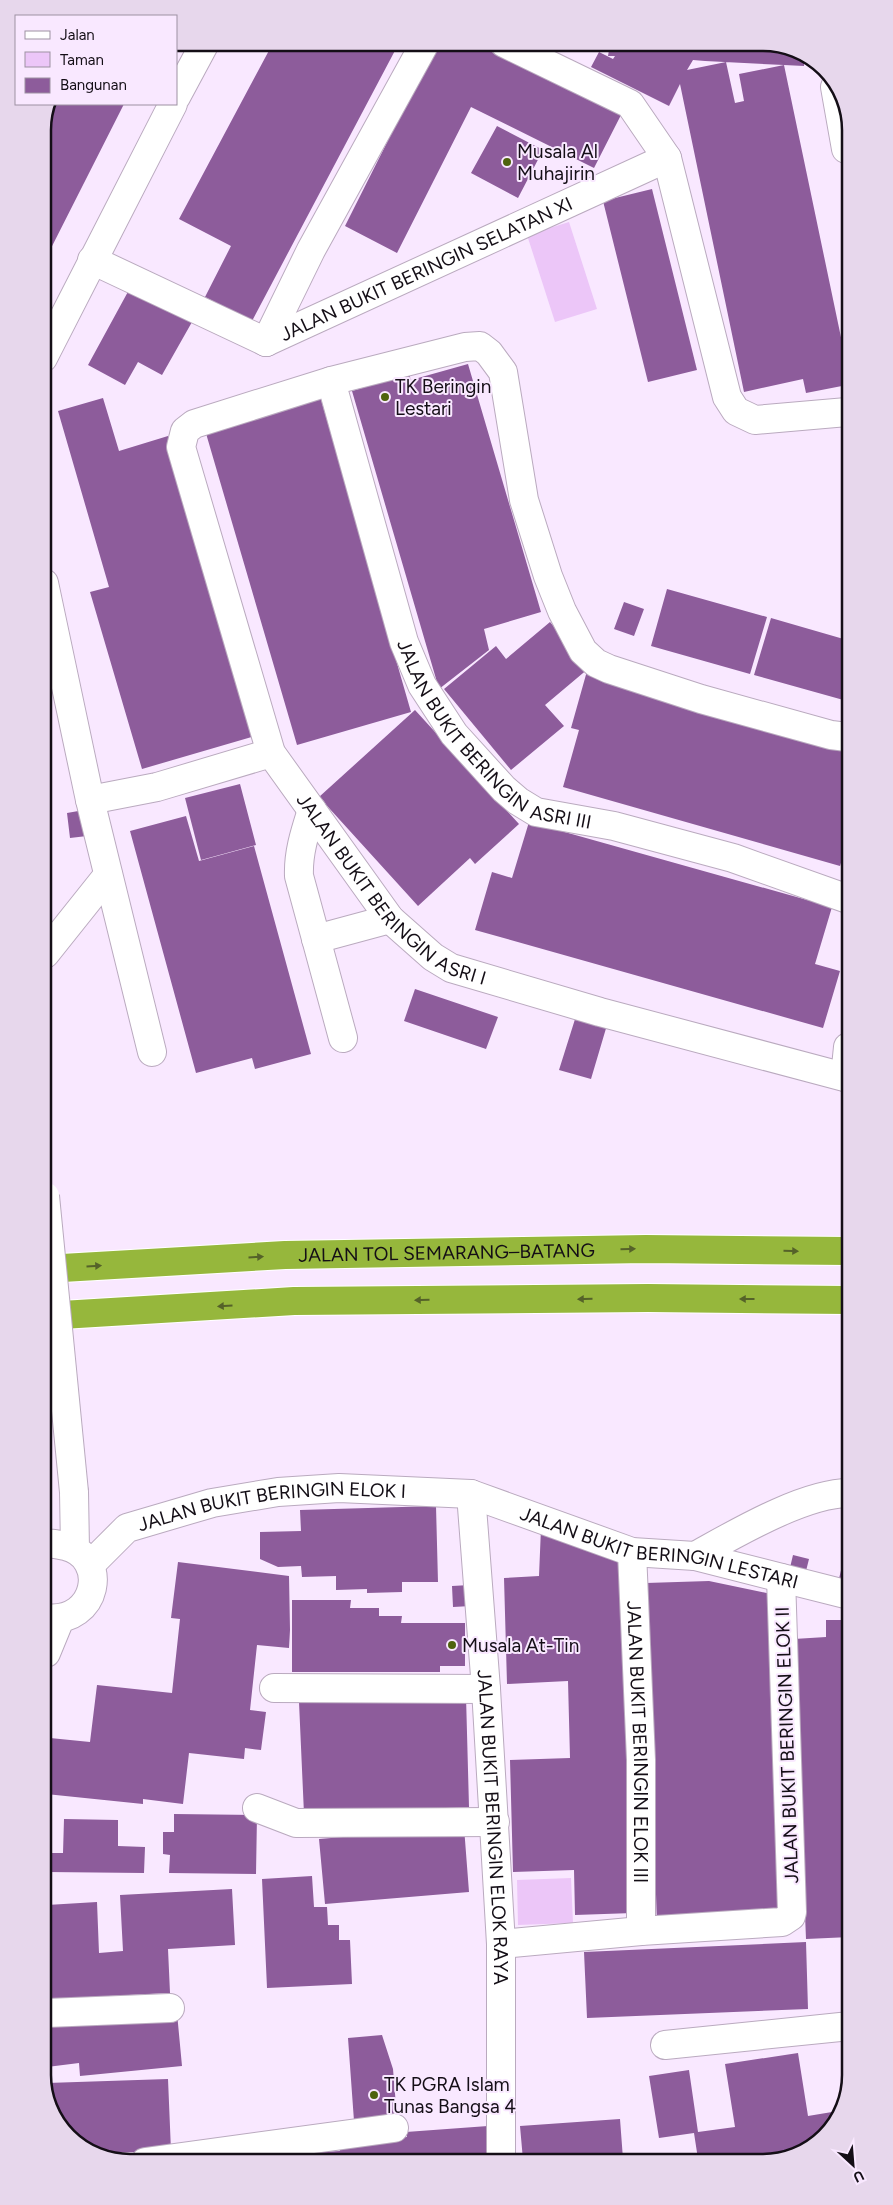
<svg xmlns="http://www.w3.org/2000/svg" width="893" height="2205" font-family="Figtree,sans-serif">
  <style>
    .green { fill: #ecc6f8 }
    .building { fill: #8d5c9b; fill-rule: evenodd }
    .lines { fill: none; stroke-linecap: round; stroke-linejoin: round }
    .street-casing { stroke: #baaabf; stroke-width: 30 }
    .secondary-casing { stroke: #baaabf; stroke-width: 30 }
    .highway-casing { stroke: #fff; stroke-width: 30 }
    .street { stroke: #fff; stroke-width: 28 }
    .secondary { stroke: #fff; stroke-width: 28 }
    .highway { stroke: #96b73c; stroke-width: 28 }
    .secondary-bridge-casing { stroke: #baaabf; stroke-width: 30; stroke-linecap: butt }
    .secondary-bridge { stroke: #fff; stroke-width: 28 }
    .oneway { fill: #556229 }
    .poi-dot { fill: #4e630d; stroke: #f9e8ff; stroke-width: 2 }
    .labels { text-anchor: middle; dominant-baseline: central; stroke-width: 4; stroke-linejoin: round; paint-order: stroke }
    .poi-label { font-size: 19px; fill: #140e16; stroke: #f9e8ff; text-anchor: start }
    .street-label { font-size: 19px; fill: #140e16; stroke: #f9e8ff }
    .rim { fill: none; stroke: #140e16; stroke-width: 2.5 }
  </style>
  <rect width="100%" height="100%" fill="#f9e8ff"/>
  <path class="green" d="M569 222 597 309 555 322 527 235Z
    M571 1878 573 1923 518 1925 517 1880Z"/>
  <path class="building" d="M273 43H399L252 321 205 297 231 246 179 219Z
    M437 43H474L621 115 594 168 471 107 397 253 345 226Z
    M593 43H769L804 56V66L784 65 847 366V385L806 393 803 379 744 392 680 84 669 106 591 67 599 52 613 59 615 56H608L609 50 592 49ZM693 60 705 61 784 65 739 74 744 101 735 103 726 62 687 70Z
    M52 104H124L43 264V125Z
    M497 126 543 150 518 198 471 173Z
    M652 189 697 370 648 382 603 201Z
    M130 288 192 322 162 375 138 362 125 385 88 365Z
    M468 364 541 612 484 629 489 650 439 689 352 391 409 374 411 380Z
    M320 396 411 712 297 745 205 430Z
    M103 398 119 451 168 436 255 736 142 769 90 592 109 587 58 411Z
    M667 589 767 617 750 674 651 646Z
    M624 602 644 609 634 636 614 629Z
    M771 618 847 640V701L754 675Z
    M550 622 589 668 545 705 564 726 511 770 444 689 496 646 506 659Z
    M587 671 847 744 848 840 840 866 563 787 579 730 571 728Z
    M415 710 519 824 475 864 470 858 418 906 319 797Z
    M240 784 256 845 201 860 185 798Z
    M84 810 87 836 70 838 67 813Z
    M186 816 199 861 254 846 311 1054 255 1069 252 1058 196 1073 130 831Z
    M529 822 832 907 815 964 840 971 823 1028 475 930 492 872 512 878Z
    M415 989 498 1017 486 1049 404 1021Z
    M576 1016 607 1025 591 1079 559 1070Z
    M436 1506 438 1582H402V1592L367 1593V1589L336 1590V1576L302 1577 301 1566 278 1567 260 1559V1532L301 1531 300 1510Z
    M541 1528 621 1548 633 1913 575 1915 574 1870 513 1872 510 1760 570 1758 568 1681 507 1684 504 1578 539 1576Z
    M849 1537V1590L837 1587Z
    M793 1555 809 1559 804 1579 788 1576Z
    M178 1562 289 1576 290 1630 289 1648 257 1645 250 1710 266 1712 261 1750 245 1748 244 1759 189 1753 183 1804 143 1799V1804L46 1794V1772L50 1738 90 1742 97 1685 172 1693 180 1619 171 1618Z
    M709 1581 771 1594 782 1915 657 1925 646 1583Z
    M470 1585 471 1606 453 1607 452 1586Z
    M292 1600H351L350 1608H379V1616H402L401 1623H465V1666H440V1672H292Z
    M826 1620H849L850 1937 806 1939 794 1639 826 1637Z
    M466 1696 469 1807 304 1814 299 1702Z
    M174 1814 257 1815 256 1874 169 1873 170 1855 163 1854V1832H174Z
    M64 1819 118 1820V1846L145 1847 144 1873 47 1872V1853H63Z
    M464 1827 469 1892 325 1904 319 1839Z
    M312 1876 314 1907H327L328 1925H339V1940H350L352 1984 267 1988 262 1879Z
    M232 1889 235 1945 168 1949 170 1993 47 1999V1905L97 1902 99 1953 123 1951 120 1895Z
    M806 1942 808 2009 587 2018 584 1952Z
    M177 2013 182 2066 80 2076 79 2063 47 2067V2026Z
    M382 2035 393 2069 397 2118 354 2121 348 2038Z
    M798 2053 808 2116 838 2111 833 2128 791 2158 698 2159 694 2133 659 2138 649 2076 689 2070 698 2132 735 2127 725 2064Z
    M168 2079 171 2151 99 2153 77 2144 47 2103V2083Z
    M620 2119 623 2159 523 2160 520 2126Z
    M488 2126 490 2160 275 2161 274 2159 306 2156V2153L340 2151 339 2148 374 2145 373 2139 407 2137 406 2132Z"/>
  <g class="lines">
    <g class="street-casing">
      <g id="street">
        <path d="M504 43 630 104 667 158 727 397 736 411 755 420 847 412"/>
        <path d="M835 87 846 149"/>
        <path d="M92 260 266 342"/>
        <path id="s1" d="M266 342 667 158"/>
        <path d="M266 342 311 250 425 43"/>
        <path id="s2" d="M331 381 194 424 185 431 181 447 271 753 390 919 433 957 451 968 600 1012 848 1078"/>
        <path d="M44 583 90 800 152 1052"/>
        <path id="s3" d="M847 737 831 735 701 699 609 669 596 663 583 651 562 611 548 576 524 500 503 372 489 353 480 346 465 347 331 381 404 642 422 685 454 734 504 789 518 801 536 812 614 826 733 858 848 899"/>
        <path d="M90 800 157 787 271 753"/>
        <path d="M312 810C305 832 298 853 299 876L343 1038"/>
        <path d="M316 939 390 919"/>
        <path d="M45 954 108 875"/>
        <path d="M845 1077 848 1047"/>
        <path id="s4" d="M471 1494 486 1689 501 1944V2160"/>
        <path id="s5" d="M632 1552 641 1760V1931"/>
        <path d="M695 1556C735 1534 804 1493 849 1493"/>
        <path id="s6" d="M90 1565 127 1528 212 1503 278 1492 339 1488 471 1494 632 1552 695 1556 849 1595"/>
        <path d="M274 1688 486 1689"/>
        <path d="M257 1808 296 1823 495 1822"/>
        <path d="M501 1944 641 1931 782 1922 791 1916 792 1912 781 1578"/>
        <path d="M47 2013 170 2008"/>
        <path d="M665 2045 850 2026"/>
        <path d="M145 2162 394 2128"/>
      </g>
    </g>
    <g class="secondary-casing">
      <path id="secondary" d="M176 97 205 43
        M43 358 173 104
        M74 1492 75 1549
        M46 1545C52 1542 58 1545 65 1546 110 1557 98 1624 46 1618
        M46 1653 60 1619"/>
    </g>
    <g class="highway-casing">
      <g id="highway">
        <path id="s7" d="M45 1269 285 1255 646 1249 849 1251"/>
        <path d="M45 1316 294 1301 648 1298 849 1300"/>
      </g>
    </g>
    <use href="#street" class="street"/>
    <use href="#secondary" class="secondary"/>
    <use href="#highway" class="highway"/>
    <g class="secondary-bridge-casing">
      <path id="secondary-bridge" d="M45 1196 74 1492"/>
    </g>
    <use href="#secondary-bridge" class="secondary-bridge"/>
  </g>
  <defs><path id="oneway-solid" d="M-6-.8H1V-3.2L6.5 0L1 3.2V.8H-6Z" transform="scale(1.25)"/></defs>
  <g class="oneway">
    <use href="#oneway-solid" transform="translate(628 1249) rotate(-1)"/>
    <use href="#oneway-solid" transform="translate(791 1251) rotate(1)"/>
    <use href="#oneway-solid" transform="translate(256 1257) rotate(-3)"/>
    <use href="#oneway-solid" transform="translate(94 1266) rotate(-3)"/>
    <use href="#oneway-solid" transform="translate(585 1299) rotate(179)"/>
    <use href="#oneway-solid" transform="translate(747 1299) rotate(-180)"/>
    <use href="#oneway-solid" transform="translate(422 1300) rotate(179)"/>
    <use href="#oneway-solid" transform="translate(225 1306) rotate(177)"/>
  </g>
  <g class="poi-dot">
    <circle cx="507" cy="162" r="5"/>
    <circle cx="385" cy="397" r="5"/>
    <circle cx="452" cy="1645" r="5"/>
    <circle cx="374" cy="2095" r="5"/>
  </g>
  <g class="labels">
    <g class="poi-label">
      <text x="517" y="151">Musala Al<tspan x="517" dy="22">Muhajirin</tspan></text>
      <text x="395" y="386">TK Beringin<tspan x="395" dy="22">Lestari</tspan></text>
      <text x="462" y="1645">Musala At-Tin</text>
      <text x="384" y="2084">TK PGRA Islam<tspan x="384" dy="22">Tunas Bangsa 4</tspan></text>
    </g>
    <g class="street-label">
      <text stroke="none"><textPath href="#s1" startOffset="176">JALAN BUKIT BERINGIN SELATAN XI</textPath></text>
      <text stroke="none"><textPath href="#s3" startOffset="1168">JALAN BUKIT BERINGIN ASRI III</textPath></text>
      <text stroke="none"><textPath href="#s2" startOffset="676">JALAN BUKIT BERINGIN ASRI I</textPath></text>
      <text stroke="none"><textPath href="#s7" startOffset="402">JALAN TOL SEMARANG–BATANG</textPath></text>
      <text stroke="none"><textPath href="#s6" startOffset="200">JALAN BUKIT BERINGIN ELOK I</textPath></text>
      <text stroke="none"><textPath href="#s6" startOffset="598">JALAN BUKIT BERINGIN LESTARI</textPath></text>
      <text stroke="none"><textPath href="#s5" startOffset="190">JALAN BUKIT BERINGIN ELOK III</textPath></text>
      <text transform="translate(787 1745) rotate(-92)">JALAN BUKIT BERINGIN ELOK II</text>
      <text stroke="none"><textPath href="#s4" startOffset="334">JALAN BUKIT BERINGIN ELOK RAYA</textPath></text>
    </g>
  </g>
  <path d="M0 0H893V2205H0ZM130 51H763A79 79 0 0 1 842 130V2075A79 79 0 0 1 763 2154H130A79 79 0 0 1 51 2075V130A79 79 0 0 1 130 51Z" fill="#e7d7ec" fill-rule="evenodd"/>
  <path class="rim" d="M130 51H763A79 79 0 0 1 842 130V2075A79 79 0 0 1 763 2154H130A79 79 0 0 1 51 2075V130A79 79 0 0 1 130 51Z"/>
  <rect x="15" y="15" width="162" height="90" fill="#f9e8ff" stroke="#9d91a2"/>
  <rect x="25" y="31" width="25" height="8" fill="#ffffff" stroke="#9d91a2"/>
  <text x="60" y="40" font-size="15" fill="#140e16">Jalan</text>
  <rect x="25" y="52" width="25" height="15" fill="#ecc6f8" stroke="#9d91a2"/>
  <text x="60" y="65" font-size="15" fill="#140e16">Taman</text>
  <rect x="25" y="78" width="25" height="15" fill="#8d5c9b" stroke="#9d91a2"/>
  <text x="60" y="90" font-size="15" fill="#140e16">Bangunan</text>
  <g transform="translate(853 2165) rotate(154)" stroke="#f9e8ff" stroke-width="4" paint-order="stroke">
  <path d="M0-4L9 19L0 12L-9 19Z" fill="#140e16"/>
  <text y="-8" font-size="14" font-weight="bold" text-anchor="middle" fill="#140e16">U</text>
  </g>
</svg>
